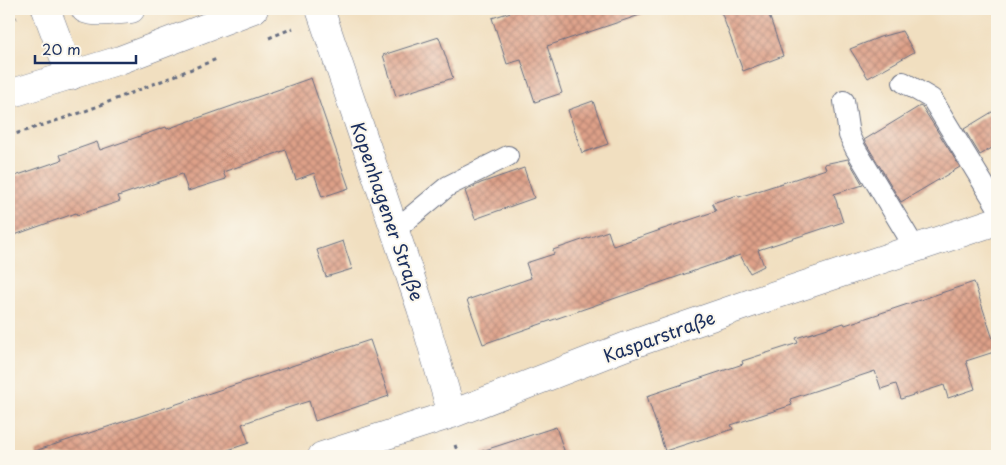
<svg xmlns="http://www.w3.org/2000/svg" width="1006" height="465" font-family="'Playpen Sans',sans-serif">
  <style>
    .building { fill: url(#building-cross-hatch) }
    .lines { fill: none; stroke-linecap: round; stroke-linejoin: round }
    .service-casing { stroke: #666d80; stroke-width: 22 }
    .minor-casing { stroke: #666d80; stroke-width: 29 }
    .tertiary-casing { stroke: #666d80; stroke-width: 29 }
    .path { stroke: #666d80; stroke-width: 3; stroke-dasharray: 4 4; stroke-linecap: butt }
    .service { stroke: #fff; stroke-width: 20 }
    .minor { stroke: #fff; stroke-width: 28 }
    .tertiary { stroke: #fff; stroke-width: 28 }
    .labels { text-anchor: middle; dominant-baseline: central; stroke-width: 4; stroke-linejoin: round; paint-order: stroke }
    .street-label { font-size: 18px; fill: #1b2f5e; stroke: #fbf7ec }
  </style>
  <defs>
    <pattern id="building-cross-hatch" width="8" height="8" patternUnits="userSpaceOnUse" patternTransform="scale(1.25)"><rect width="8" height="8" fill="#dea088"/><path d="M0 0l8 8M0 8l8-8" fill="none" stroke="#b38372"/></pattern>
  </defs>
  <rect width="100%" height="100%" fill="#fbf7ec"/>
  <filter id="ink" filterUnits="userSpaceOnUse"><feTurbulence type="fractalNoise" baseFrequency=".02" numOctaves="2"/><feDisplacementMap in="SourceGraphic" scale="10" xChannelSelector="R" yChannelSelector="G"/><feConvolveMatrix kernelMatrix="1 2 1 2 8 2 1 2 1" color-interpolation-filters="sRGB"/></filter>
  <filter id="wash" filterUnits="userSpaceOnUse"><feTurbulence type="fractalNoise" baseFrequency=".0096" numOctaves="4" result="noise"/><feDisplacementMap in="SourceGraphic" scale="20" xChannelSelector="R" yChannelSelector="G"/><feGaussianBlur stdDeviation="1.12" result="paint"/><feColorMatrix in="noise" values="0 0 0 0 0 0 0 0 0 0 0 0 0 0 0 0 0 1.4 0 .05"/><feComposite in="paint" operator="in"/></filter>
  <g filter="url(#wash)">
    <rect width="100%" height="100%" fill="#f1dfc0"/>
    <g id="blocks">
      <path class="building" d="M520 9H643V14L547 46 562 93 535 102 521 60 507 64 492 18Z
        M720 9H767L783 56 743 71Z
        M902 31 914 52 868 78 850 49 880 37Z
        M439 37 453 78 396 96 383 55Z
        M311 78 349 188 322 197 314 173 296 180 286 150 223 172 226 179 188 191 182 174 118 196 120 201 118 202 77 215 76 213 9 237V178L62 160 60 155 97 142 100 150 166 127 167 129Z
        M593 101 608 144 582 153 568 110Z
        M920 106 923 108 960 167 901 202 864 140Z
        M997 109V145L980 155 964 129Z
        M848 159 863 185 834 194 843 222 758 250 764 266 750 273 740 255 483 344 467 300 531 278 526 263 554 254 553 250 608 231 613 246 643 236 716 211 712 203 738 195 739 197 826 169 824 164Z
        M524 168 534 198 475 219 465 191 481 183Z
        M343 241 352 269 326 277 317 250Z
        M974 282 997 351 966 361 975 389 948 398 944 385 901 399 896 384 881 389 875 371 790 399 792 405 731 425 733 429 665 451 647 396 743 364 742 361 798 343 796 338 844 323 845 325Z
        M370 340 389 396 315 421 309 401 275 412 242 424 249 443 210 456H36L35 451Z
        M556 427 566 456H483L482 451Z"/>
    </g>
  </g>
  <g filter="url(#ink)">
    <use href="#blocks" fill-opacity="0" stroke="#666d80" stroke-width="1"/>
    <g class="lines">
      <g class="service-casing">
        <path id="service" d="M903 82 932 99 997 206
          M844 101 849 135 855 148 915 248
          M395 230 448 186 508 156"/>
      </g>
      <g class="minor-casing">
        <path id="minor" d="M46 9 71 76
          M85 9C99 14 116 10 131 9
          M320 9 421 308 452 414
          M322 456 452 414 624 347 757 301 997 221"/>
      </g>
      <g class="tertiary-casing">
        <path id="tertiary" d="M9 94 120 60 254 9"/>
      </g>
      <path class="path" d="M9 21 17 18
        M269 38 293 28
        M9 136 83 112 217 59
        M455 445 459 456"/>
      <use href="#service" class="service"/>
      <use href="#minor" class="minor"/>
      <use href="#tertiary" class="tertiary"/>
    </g>
  </g>
  <g class="labels">
    <g class="street-label">
      <text transform="translate(388 211) rotate(71)">Kopenhagener Straße</text>
      <text transform="translate(659 336) rotate(-20)">Kasparstraße</text>
    </g>
  </g>
  <rect width="1006" height="465" fill="none" stroke="#fbf7ec" stroke-width="30"/>
  <path d="M35 55v8h101v-8" fill="none" stroke="#1b2f5e" stroke-width="2.5"/>
  <text x="42" y="55" font-size="15" fill="#1b2f5e" stroke="#fbf7ec" stroke-width="4" paint-order="stroke">20 m</text>
</svg>
